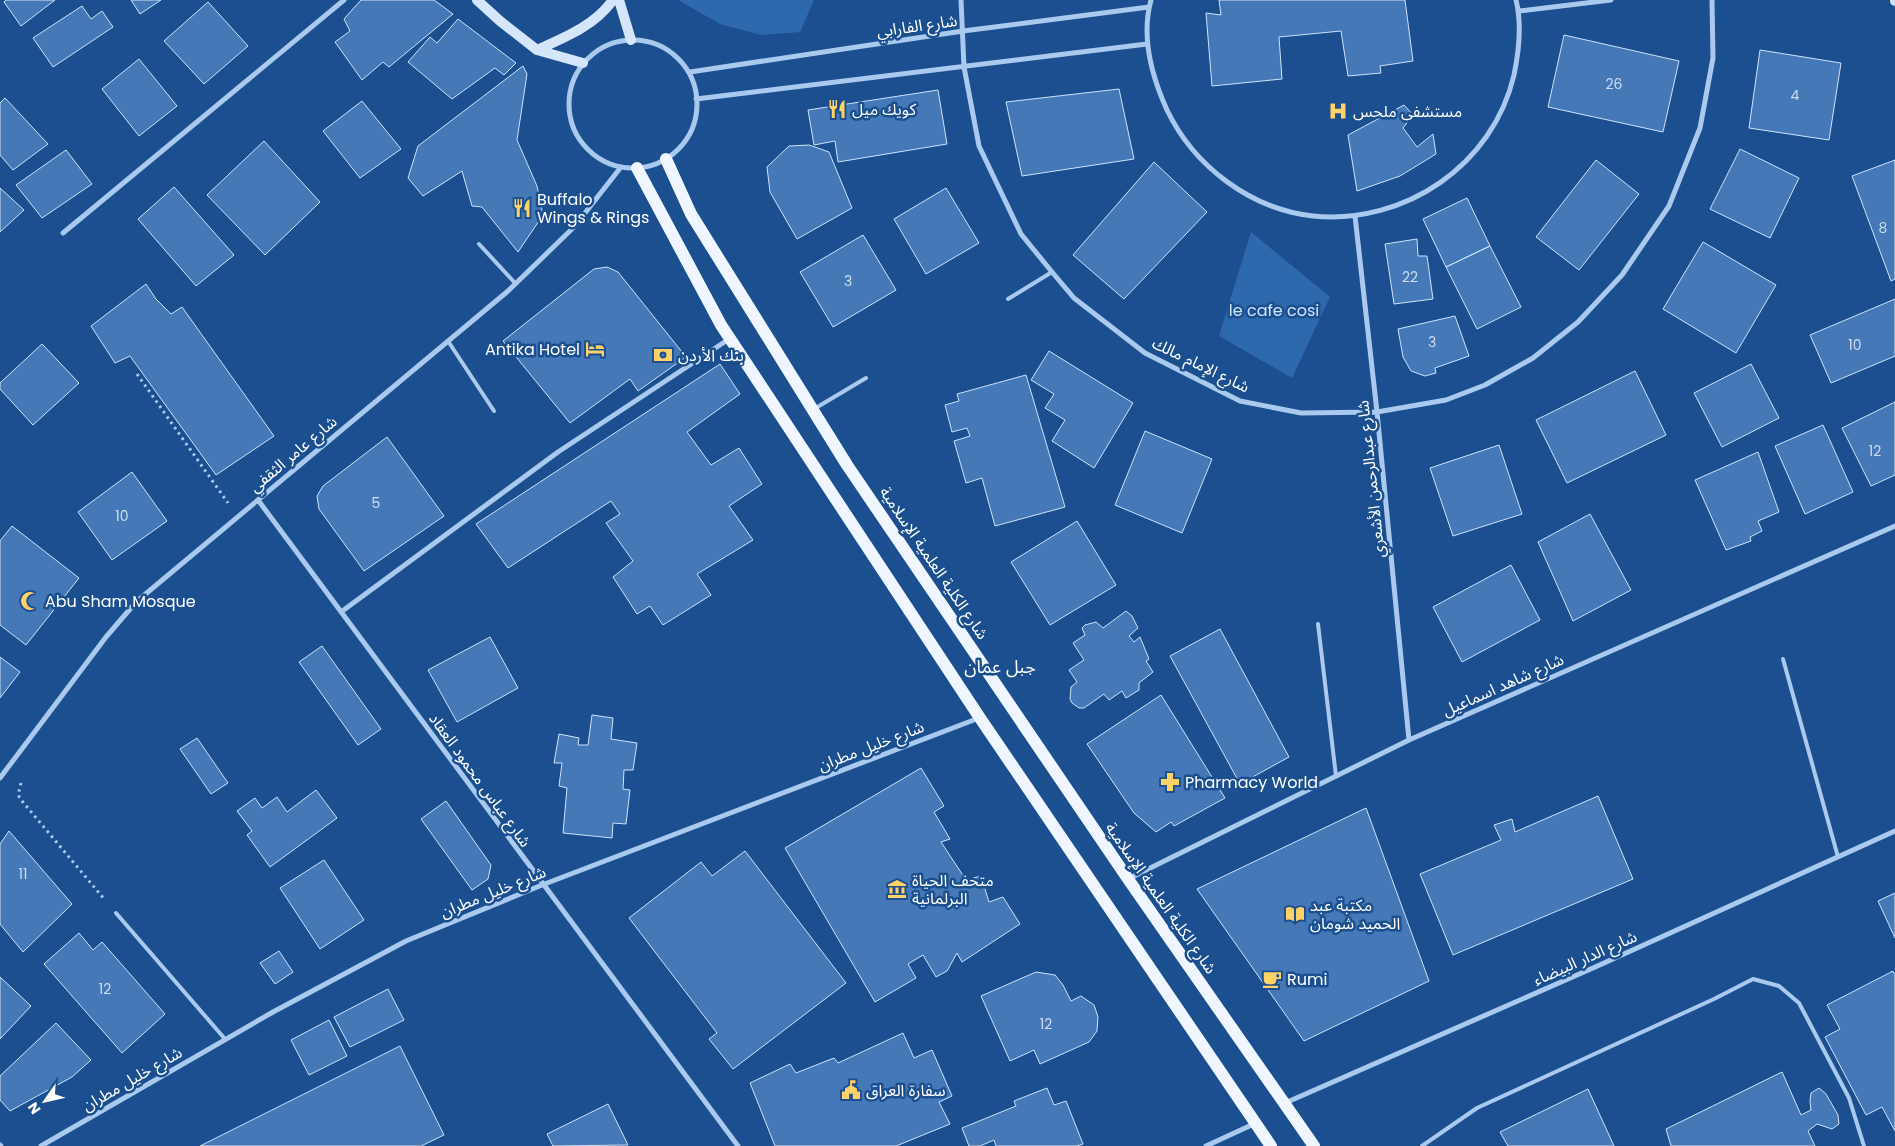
<svg xmlns="http://www.w3.org/2000/svg" width="1895" height="1146" font-family="Poppins,'Noto Sans Arabic',sans-serif">
  <style>
    .green { fill: #2e69ad }
    .building { fill: #4478b7; stroke: #cfe3fa }
    .lines { fill: none; stroke-linecap: round; stroke-linejoin: round }
    .path { stroke: #a9c9ee; stroke-width: 3; stroke-dasharray: 2.5 4; stroke-linecap: butt }
    .lane { stroke: #a9c9ee; stroke-width: 4 }
    .street { stroke: #a9c9ee; stroke-width: 5 }
    .secondary { stroke: #d6e6fa; stroke-width: 10 }
    .primary { stroke: #f0f6ff; stroke-width: 12 }
    .labels { text-anchor: middle; dominant-baseline: central; stroke-width: 5; stroke-linejoin: round; paint-order: stroke }
    .number-label { font-size: 14px; fill: #d0dded }
    .street-label { font-size: 16px; fill: #fff; stroke: #1b4f8f }
    .poi-label { font-size: 16px; fill: #fff; stroke: #1b4f8f; text-anchor: start }
    .park-label { font-size: 16px; fill: #cfe3fa; stroke: #1b4f8f }
    .neighbourhood-label { font-size: 18px; fill: #fff; stroke: #1b4f8f }
  </style>
  <rect width="100%" height="100%" fill="#1b4f8f"/>
  <path class="green" d="M678 0H814L800 32 761 35 720 24Z
    M1251 232 1330 297 1292 378 1219 336Z"/>
  <path class="building" d="M6 0H55L21 26 4 2Z
    M131 0H161L140 14Z
    M361 0H434L453 14 389 67 383 62 362 80 335 42 350 31 344 19Z
    M1219 0H1405L1413 61 1380 66 1381 73 1348 76 1341 31 1279 37 1282 79 1212 86 1206 13 1221 15Z
    M208 2 248 46 204 84 164 41Z
    M82 6 91 19 102 11 113 27 53 67 33 38Z
    M458 19 516 63 504 75 495 68 452 99 408 62 430 37 437 43Z
    M1564 35 1679 61 1663 132 1548 107Z
    M1760 50 1841 63 1829 140 1749 128Z
    M139 59 177 106 139 136 102 89Z
    M523 66 527 74 517 140 537 186 543 215 518 252 482 207 472 206 462 171 423 196 408 178 418 146Z
    M1119 89 1134 159 1022 176 1006 102Z
    M938 90 947 144 838 162 835 141 814 145 808 110Z
    M5 98 48 144 13 170 0 155V103Z
    M362 101 401 149 360 178 323 131Z
    M1404 105 1413 115 1403 128 1417 147 1433 134 1436 154 1400 176 1357 191 1348 135Z
    M264 141 320 202 265 255 207 195Z
    M809 145 829 152 852 208 797 239 770 192 767 167 789 146Z
    M1740 149 1799 178 1770 238 1710 209Z
    M66 150 92 184 42 218 16 185Z
    M1596 160 1639 194 1579 270 1536 237Z
    M1895 160V279L1891 281 1852 176Z
    M1154 162 1207 212 1124 299 1073 255Z
    M174 187 234 255 196 286 138 219Z
    M0 188 24 210 0 232Z
    M946 188 979 243 926 274 894 219Z
    M1467 198 1490 246 1446 267 1423 219Z
    M863 235 896 290 833 327 800 272Z
    M1417 239 1418 256H1427L1433 299 1394 304 1385 244Z
    M1703 242 1776 285 1736 353 1663 309Z
    M1490 246 1521 307 1477 329 1446 267Z
    M607 267 618 272 686 357 638 391 630 379 570 423 503 341 594 269Z
    M146 284 156 299 171 314 182 307 274 436 216 475 130 356 115 363 91 326Z
    M1895 299V356L1831 383 1810 335Z
    M1455 316 1469 356 1435 368 1436 373 1425 376 1411 371 1403 357 1398 329Z
    M42 344 79 383 33 425 0 389V383Z
    M1049 351 1133 403 1094 468 1052 441 1065 420 1045 408 1054 394 1031 380Z
    M720 364 740 394 687 432 711 465 739 448 762 484 729 506 753 540 697 574 711 595 663 625 650 606 637 614 613 577 633 561 606 523 620 514 611 501 508 568 476 524Z
    M1751 364 1779 418 1722 447 1694 393Z
    M1635 371 1666 435 1567 483 1536 420Z
    M1026 375 1065 507 995 526 982 478 966 483 954 441 970 436 967 428 952 432 945 405 959 401 957 394Z
    M1895 402V475L1871 486 1842 428Z
    M1823 425 1853 492 1805 514 1775 446Z
    M1145 431 1212 459 1182 533 1115 505Z
    M387 437 444 516 364 571 319 509 317 496 323 486Z
    M1499 445 1522 514 1453 536 1430 468Z
    M1758 452 1779 512 1758 521 1762 531 1750 537 1751 541 1726 550 1695 480Z
    M132 472 167 521 112 560 78 512Z
    M1590 514 1631 590 1573 621 1538 542Z
    M1077 521 1116 585 1050 625 1011 562Z
    M12 526 79 578 26 645 0 625V541Z
    M1511 565 1540 620 1462 662 1433 607Z
    M1126 611 1132 616 1138 628 1129 636 1134 642 1140 637 1149 659 1146 661 1153 672 1139 683V690L1126 698 1122 691 1109 700 1104 694 1084 708H1079L1072 703 1070 699 1071 687 1077 682 1069 670 1084 660 1073 643 1085 635 1082 628 1085 625 1096 622 1103 628Z
    M1220 629 1289 757 1240 784 1170 656Z
    M490 637 518 688 457 722 428 670Z
    M322 646 381 729 358 745 299 662Z
    M0 657 20 672 0 698Z
    M1161 695 1225 798 1174 826 1171 822 1156 832 1134 813 1087 744Z
    M592 715 613 718 611 739 637 743 633 770H624L623 789 630 790 626 824 613 823 612 838 563 833 567 788 559 786 562 763H554L559 734 579 738 578 745H588Z
    M197 738 228 783 211 794 180 749Z
    M921 768 944 806 934 812 950 839 941 842 966 880 981 876 989 902 1003 897 1020 924 962 962 957 953 947 971 936 977 923 955 908 964 916 978 875 1002 785 848Z
    M316 790 337 818 270 867 247 835 252 831 237 811 255 798 262 808 277 797 287 812Z
    M1598 796 1633 879 1453 955 1420 874 1501 840 1494 825 1512 819 1515 832Z
    M446 801 491 865 488 879 472 890 421 819Z
    M1366 808 1429 981 1304 1041 1197 889Z
    M9 831 72 904 23 952 0 924V844Z
    M745 851 846 983 733 1069 709 1039 717 1033 629 918 701 862 712 876Z
    M324 860 364 920 320 949 280 888Z
    M1895 893V938L1878 901Z
    M79 933 93 950 102 942 165 1014 122 1053 44 964Z
    M279 951 293 972 275 984 260 963Z
    M1893 971 1895 975V1131L1882 1107 1866 1115 1825 1037 1840 1029 1827 1005Z
    M1036 972 1055 975 1063 985 1071 1001 1081 996 1094 1005 1098 1017 1097 1031 1089 1042 1040 1064 1034 1050 1010 1061 981 996Z
    M0 977 31 1006 0 1039Z
    M388 989 404 1020 350 1047 334 1017Z
    M329 1020 347 1056 309 1075 291 1040Z
    M56 1023 91 1060 72 1077 10 1111 0 1100V1076Z
    M903 1033 914 1058 932 1050 952 1096 939 1102 950 1124 896 1146H775L750 1083 790 1064 796 1073 834 1058 838 1063Z
    M400 1046 444 1135 421 1146H200Z
    M1782 1072 1801 1115 1811 1110 1810 1101 1811 1093 1819 1088 1826 1094 1838 1115 1839 1124 1832 1129 1817 1124 1808 1131 1815 1146H1671L1666 1129Z
    M1047 1088 1054 1105 1066 1101 1083 1144 1077 1146H996L994 1140 980 1146H969L962 1128 1016 1106 1014 1101Z
    M1588 1089 1614 1146H1508L1500 1132Z
    M608 1104 628 1145 553 1146 547 1134Z"/>
  <g class="lines">
    <path class="path" d="M137 374 228 503
      M21 783 18 795 22 801 105 900"/>
    <path class="lane" d="M479 244 515 283
      M1008 299 1052 272
      M448 341 494 411
      M814 409 866 378
      M1318 624 1336 776
      M1783 659 1838 857
      M116 913 225 1039
      M1422 1146 1477 1108 1714 999 1753 979 1779 986 1799 1003 1849 1098 1864 1146"/>
    <path class="street" d="M961 0 964 67 979 146 1021 234 1052 272 1074 298 1145 353 1240 401 1301 413 1377 412 1446 400 1485 385 1533 358 1578 322 1622 275 1669 206 1700 128 1713 58 1712 0
      M1151 0C1141 36 1152 77 1167 110 1194 166 1250 209 1313 216 1405 225 1493 165 1514 75 1519 51 1522 24 1516 0
      M1519 11 1611 0
      M569 104a64 64 0 1 1 128 0a64 64 0 1 1-128 0Z
      M690 72 963 31 1149 7
      M696 99 1147 44
      M1355 216 1377 412 1409 740
      M63 233 344 0
      M258 500 738 1146
      M341 612 558 452 729 339
      M0 778 106 637 136 602 508 291 574 227 621 167
      M1128 879 1409 740 1895 526
      M1285 1103 1593 968 1895 831
      M0 1145 1 1146
      M41 1146 273 1012 406 941 542 885 979 718
      M1206 1146 1256 1123"/>
    <path class="secondary" d="M477 0 500 21 537 50 583 63
      M619 0 631 40
      M1895 0V1
      M537 50C566 37 594 26 613 0"/>
    <path class="primary" d="M666 159 691 214 847 465 1128 879 1314 1146
      M637 168 721 325 980 718 1271 1146"/>
  </g>
  <defs>
    <g id="restaurant-bare" transform="scale(1.5)"><path d="M-5-6h1v4h1v-4h1v4h1v-4h1v5L-1.5 .5V6h-2V.5L-5-1ZM5-6V6H3V1.5H1.5Q1.5-4 5-6Z" fill="#ffd166" stroke="#1b4f8f" stroke-width="2.5" paint-order="stroke"/></g>
    <g id="hospital-bare" transform="scale(1.5)"><path d="M-5-5h3v3.5h4V-5h3V5h-3V1.5h-4V5h-3Z" fill="#ffd166" stroke="#1b4f8f" stroke-width="2.5" paint-order="stroke"/></g>
    <g id="hotel-bare" transform="scale(1.5)"><path d="M-6-4.5h1.5V1H6V5H4.5V3h-9V5H-6ZM-4 0a1.8 1.8 0 1 1 3.6 0ZM.5 0V-2.5h3Q6-2.5 6 0Z" fill="#ffd166" stroke="#1b4f8f" stroke-width="2.5" paint-order="stroke"/></g>
    <g id="bank-bare" transform="scale(1.5)"><path d="M-6-4H6V4H-6ZM0-2.3a2.3 2.3 0 1 0 0 4.6a2.3 2.3 0 1 0 0-4.6Z" fill="#ffd166" stroke="#1b4f8f" stroke-width="2.5" paint-order="stroke"/></g>
    <g id="mosque-bare" transform="scale(1.5)"><path d="M3.5-4.9A6 6 0 1 0 3.5 4.9A5 5 0 1 1 3.5-4.9Z" fill="#ffd166" stroke="#1b4f8f" stroke-width="2.5" paint-order="stroke"/></g>
    <g id="pharmacy-bare" transform="scale(1.5)"><path d="M-2-6h4v4h4v4h-4v4h-4v-4h-4v-4h4Z" fill="#ffd166" stroke="#1b4f8f" stroke-width="2.5" paint-order="stroke"/></g>
    <g id="museum-bare" transform="scale(1.5)"><path d="M0-6L6-3V-2H-6V-3ZM-5-1h2V3h-2ZM-1-1h2V3h-2ZM3-1h2V3H3ZM-6 4H6V6H-6Z" fill="#ffd166" stroke="#1b4f8f" stroke-width="2.5" paint-order="stroke"/></g>
    <g id="library-bare" transform="scale(1.5)"><path d="M-6-4Q-3-5.5-.7-3.5V5Q-3 3-6 4ZM6-4Q3-5.5 .7-3.5V5Q3 3 6 4Z" fill="#ffd166" stroke="#1b4f8f" stroke-width="2.5" paint-order="stroke"/></g>
    <g id="cafe-bare" transform="scale(1.5)"><path d="M-5.5-4.5H6V0H3Q3 3.5 0 3.5H-2.5Q-5.5 3.5-5.5 0ZM3-3.2v2h1.7v-2ZM-6 4.5H4V6H-6Z" fill="#ffd166" stroke="#1b4f8f" stroke-width="2.5" paint-order="stroke"/></g>
    <g id="civic-bare" transform="scale(1.5)"><path d="M-.6-6.5H3V-4.5H.6V-3L4-1V1h2V6H-6V1h2V-1L-.6-3ZM-1.2 2.5V6h2.4V2.5Z" fill="#ffd166" stroke="#1b4f8f" stroke-width="2.5" paint-order="stroke"/></g>
  </defs>
  <g fill-rule="evenodd">
    <use href="#restaurant-bare" x="837" y="109"/>
    <use href="#hospital-bare" x="1338" y="111"/>
    <use href="#restaurant-bare" x="522" y="208"/>
    <use href="#hotel-bare" x="595" y="349"/>
    <use href="#bank-bare" x="663" y="355"/>
    <use href="#mosque-bare" x="30" y="601"/>
    <use href="#pharmacy-bare" x="1170" y="782"/>
    <use href="#museum-bare" x="897" y="889"/>
    <use href="#library-bare" x="1295" y="914"/>
    <use href="#cafe-bare" x="1272" y="979"/>
    <use href="#civic-bare" x="851" y="1090"/>
  </g>
  <g class="labels">
    <g class="number-label">
      <text x="1614" y="84">26</text>
      <text x="1795" y="95">4</text>
      <text x="1883" y="228">8</text>
      <text x="1410" y="277">22</text>
      <text x="848" y="281">3</text>
      <text x="1432" y="342">3</text>
      <text x="1855" y="345">10</text>
      <text x="1875" y="451">12</text>
      <text x="376" y="503">5</text>
      <text x="122" y="516">10</text>
      <text x="23" y="874">11</text>
      <text x="105" y="989">12</text>
      <text x="1046" y="1024">12</text>
    </g>
    <g class="street-label">
      <text transform="translate(917 26) rotate(-8)">شارع الفارابي</text>
      <text transform="translate(1201 365) rotate(26)">شارع الإمام مالك</text>
      <text transform="translate(293 454) rotate(-40)">شارع عامر الثقفي</text>
      <text transform="translate(1371 479) rotate(-96)">شارع عبدالرحمن الأشعري</text>
      <text transform="translate(934 563) rotate(56)">شارع الكلية العلمية الإسلامية</text>
      <text transform="translate(1503 685) rotate(-24)">شارع شاهد اسماعيل</text>
      <text transform="translate(871 746) rotate(-21)">شارع خليل مطران</text>
      <text transform="translate(480 780) rotate(54)">شارع عباس محمود العقاد</text>
      <text transform="translate(493 892) rotate(-22)">شارع خليل مطران</text>
      <text transform="translate(1161 898) rotate(55)">شارع الكلية العلمية الإسلامية</text>
      <text transform="translate(1585 958) rotate(-24)">شارع الدار البيضاء</text>
      <text transform="translate(132 1079) rotate(-30)">شارع خليل مطران</text>
    </g>
    <g class="poi-label">
      <text x="852" y="109">كويك ميل</text>
      <text x="1353" y="111">مستشفى ملحس</text>
      <text x="537" y="199">Buffalo<tspan x="537" dy="18">Wings &amp; Rings</tspan></text>
      <text x="580" y="349" text-anchor="end">Antika Hotel</text>
      <text x="678" y="355">بنك الأردن</text>
      <text x="45" y="601">Abu Sham Mosque</text>
      <text x="1185" y="782">Pharmacy World</text>
      <text x="912" y="880">متحف الحياة<tspan x="912" dy="18">البرلمانية</tspan></text>
      <text x="1310" y="905">مكتبة عبد<tspan x="1310" dy="18">الحميد شومان</tspan></text>
      <text x="1287" y="979">Rumi</text>
      <text x="866" y="1090">سفارة العراق</text>
    </g>
    <g class="park-label">
      <text x="1274" y="310">le cafe cosi</text>
    </g>
    <g class="neighbourhood-label">
      <text x="1000" y="666">جبل عمان</text>
    </g>
  </g>
  <g transform="translate(45 1101) rotate(236)" stroke="#1b4f8f" stroke-width="4" paint-order="stroke">
  <path d="M0-4L9 19L0 12L-9 19Z" fill="#ffffff"/>
  <text y="-8" font-size="14" font-weight="bold" text-anchor="middle" fill="#ffffff">N</text>
  </g>
</svg>
